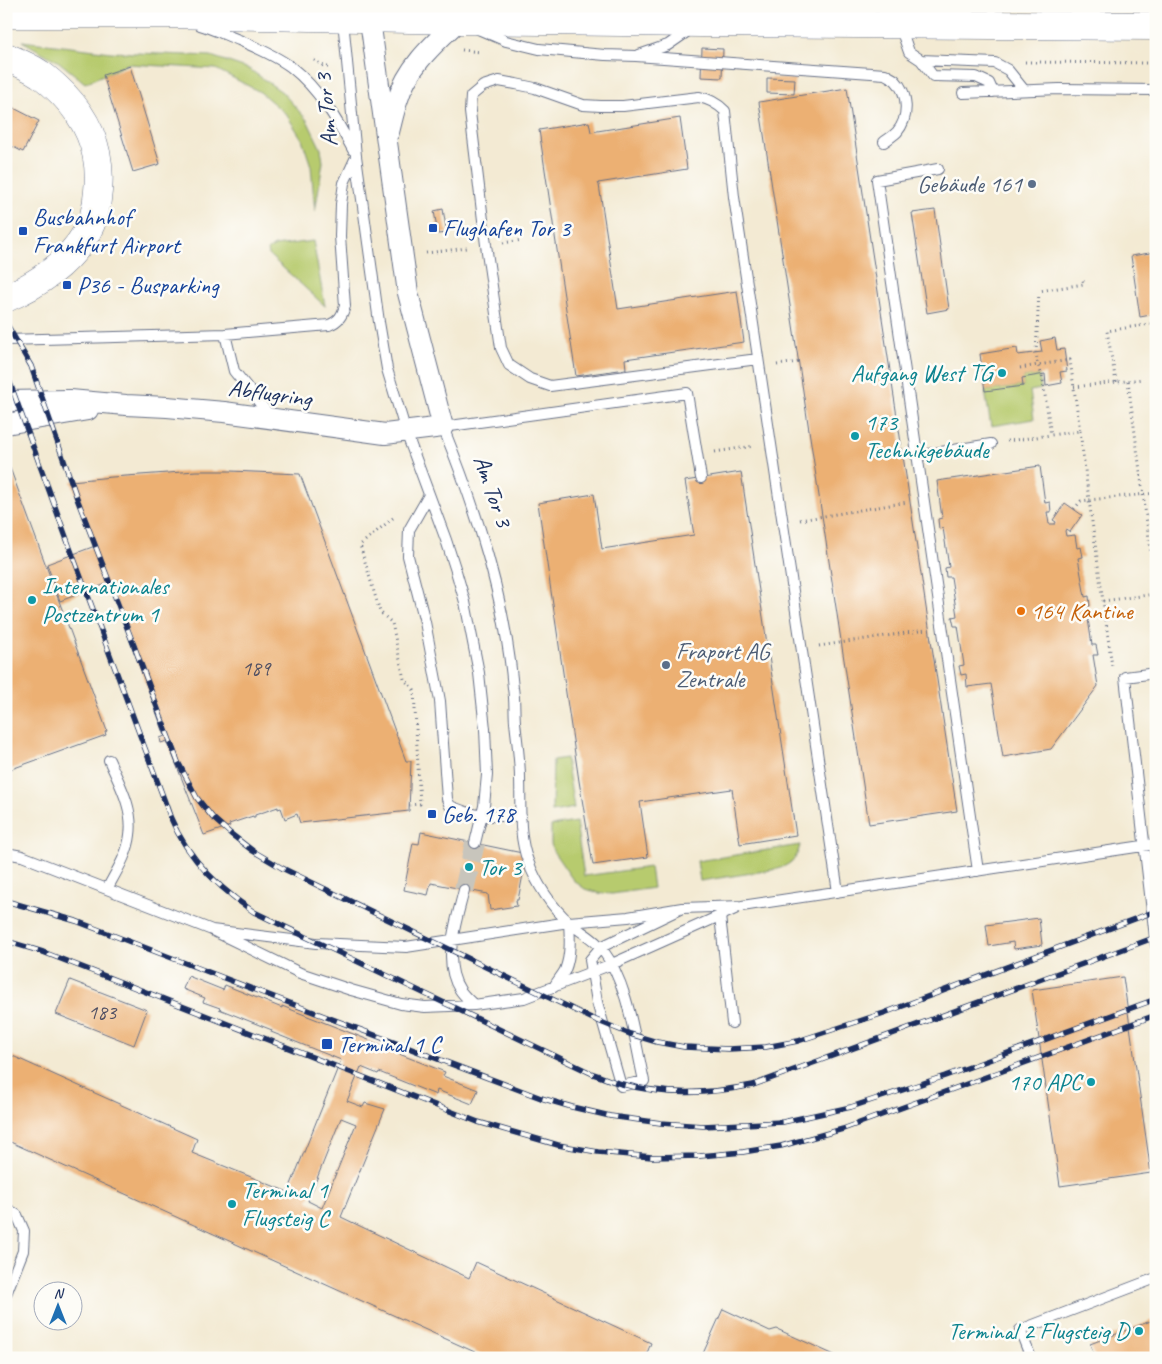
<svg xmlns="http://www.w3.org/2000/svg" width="1162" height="1364" font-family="Caveat,sans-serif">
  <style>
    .green { fill: #b7cb6e; stroke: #697d66 }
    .building { fill: #ecb073; fill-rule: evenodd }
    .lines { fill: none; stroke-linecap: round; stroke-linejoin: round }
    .street-tunnel { stroke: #c8c5bc; stroke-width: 20; stroke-dasharray: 20 10; stroke-linecap: butt }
    .lane-casing { stroke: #677087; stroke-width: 12 }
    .street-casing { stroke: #677087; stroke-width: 22 }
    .secondary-casing { stroke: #677087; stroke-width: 29 }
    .path { stroke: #677087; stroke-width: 3; stroke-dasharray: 1 4; stroke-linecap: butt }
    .lane { stroke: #fff; stroke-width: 10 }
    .street { stroke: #fff; stroke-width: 20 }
    .secondary { stroke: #fff; stroke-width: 28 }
    .rail-casing { stroke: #1b2f5e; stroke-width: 5.5 }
    .rail { stroke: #fdfcf7; stroke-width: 4; stroke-dasharray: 11; stroke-linecap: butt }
    .highway-bridge-casing { stroke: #677087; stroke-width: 29; stroke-linecap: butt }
    .highway-bridge { stroke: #fff; stroke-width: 28 }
    .service-dot { fill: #5c6f8a; stroke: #fdfcf7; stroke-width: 2 }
    .transit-dot { fill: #1a4fb4; stroke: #fdfcf7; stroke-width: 2 }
    .culture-dot { fill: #0f9aa8; stroke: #fdfcf7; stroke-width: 2 }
    .food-dot { fill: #e8710a; stroke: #fdfcf7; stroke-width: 2 }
    .labels { text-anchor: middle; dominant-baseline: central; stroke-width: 5; stroke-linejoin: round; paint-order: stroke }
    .number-label { font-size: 21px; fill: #4f4f63 }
    .street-label { font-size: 24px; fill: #1b2f5e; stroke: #fdfcf7 }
    .service-label { font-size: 24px; fill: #4e5e75; stroke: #fdfcf7; text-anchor: end }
    .transit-label { font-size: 24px; fill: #164399; stroke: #fdfcf7; text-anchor: start }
    .culture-label { font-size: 24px; fill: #0d838f; stroke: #fdfcf7; text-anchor: start }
    .food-label { font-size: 24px; fill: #c56008; stroke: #fdfcf7; text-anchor: start }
  </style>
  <rect width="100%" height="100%" fill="#fdfcf7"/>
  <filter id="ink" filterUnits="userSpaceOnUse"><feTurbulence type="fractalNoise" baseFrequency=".02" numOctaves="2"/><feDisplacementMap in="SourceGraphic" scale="10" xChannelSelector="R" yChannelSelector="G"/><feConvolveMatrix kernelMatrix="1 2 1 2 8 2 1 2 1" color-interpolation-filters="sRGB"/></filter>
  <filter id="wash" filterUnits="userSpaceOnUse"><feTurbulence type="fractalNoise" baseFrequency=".0096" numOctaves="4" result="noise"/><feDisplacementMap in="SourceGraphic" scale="20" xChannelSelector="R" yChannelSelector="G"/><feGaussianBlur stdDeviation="1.12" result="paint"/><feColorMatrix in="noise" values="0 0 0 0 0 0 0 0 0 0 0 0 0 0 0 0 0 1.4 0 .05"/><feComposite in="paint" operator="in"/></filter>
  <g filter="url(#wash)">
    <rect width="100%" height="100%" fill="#f3ead3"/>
    <path class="green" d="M668 6H873L816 12 672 11Z
      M22 41 111 52 211 56 249 69 282 92 307 120 321 149 323 162 315 212 311 166 302 139 286 114 260 92 216 69 128 64 85 83 59 62Z
      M313 241 325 306 269 255 268 250 275 246Z
      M1039 375 1041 389 1030 391 1034 419 991 426 985 391 1023 386 1022 378Z
      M566 758 574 808 552 812 553 760Z
      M576 822 584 876 650 867 653 888 612 894 598 893 585 889 573 880 553 851 551 844V826Z
      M800 845C797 859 791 864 778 869L700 881 697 861Z"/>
    <g id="blocks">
      <path class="building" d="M702 48 723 49 722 78 701 77Z
        M130 66 160 164 133 172 103 75Z
        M767 78 795 79 794 94 767 93Z
        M847 88 957 811 869 824 759 102Z
        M6 104 39 121 23 152 6 143Z
        M680 118 687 169 598 183 599 185 618 309 737 291 744 342 625 359 626 369 576 376 539 130 589 122 591 132Z
        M443 209 447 233 438 234 434 211Z
        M935 210 949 309 927 313 912 213Z
        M1156 252V314L1140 317 1131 256Z
        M1055 338 1057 350 1064 349 1067 371 1060 372 1062 383 1046 386 1045 374 1022 378 1023 386 985 391 980 354 1017 348 1018 355 1042 352 1040 341Z
        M1040 466 1045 503 1050 502 1051 512H1047L1049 524H1055L1056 522 1053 520 1065 503 1082 515 1070 532 1066 529 1065 531 1066 536 1075 535 1077 548 1081 547 1083 557 1078 558 1085 597 1089 596 1090 606H1086L1092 645H1096L1098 655H1093L1098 686 1051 749 1003 757 991 684 967 687 966 674 961 675 959 666 964 665 958 626H954L952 617 957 616 951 577H946L945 568 949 567 943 528 939 529 938 519 942 518 937 481Z
        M10 468 107 731 105 732 106 735 6 771V469Z
        M196 471H230L300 474 406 761H411L409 811 300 823 297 814 285 819 281 808 278 809V807L255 815V817H253V816L229 824 230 826 204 835 167 741 161 743 160 738 165 736 109 583 60 601 47 564 95 546 71 481 112 477Z
        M741 472 796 835 740 844 732 789 640 802 648 857 593 865 579 781 538 503 594 494 602 549 694 535 685 481Z
        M421 832 527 854 518 900H516L517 906 490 910 488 894 431 883 428 895 404 890 413 843 419 844Z
        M1039 918 1042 945 1014 949 1013 942 989 946 986 925Z
        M188 976 223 990 225 985 282 1008V1006L389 1048V1050L445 1072 443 1076 478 1090 472 1104 437 1090 436 1095 379 1072 378 1074 361 1067 347 1101 363 1107 365 1103 385 1109 341 1217 469 1278 476 1262 651 1343 645 1358H488L6 1140V1053L197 1139 192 1153 288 1192 341 1060 271 1032 272 1030 219 1009 220 1008 203 1002 205 998 183 989ZM341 1118 356 1124 322 1208 308 1201Z
        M1123 977 1151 1173 1060 1186 1032 990Z
        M70 980 147 1010 134 1045 56 1014Z
        M723 1309 770 1331 777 1329 841 1358H701Z
        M1156 1319V1358H1095L1090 1344Z"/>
    </g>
  </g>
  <g filter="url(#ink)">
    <use href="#blocks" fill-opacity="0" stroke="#677087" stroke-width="1"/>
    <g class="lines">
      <path class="street-tunnel" d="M464 890 475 843"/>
      <g class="lane-casing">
        <path id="lane" d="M343 20 356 156 379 322 387 369 406 432 446 540 456 571 465 602 479 673 485 729 487 775 484 806 475 843
          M200 25C213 29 226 35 239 40 257 48 275 55 291 67 319 89 337 120 353 150
          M900 26 909 52 921 60 933 76 976 77 989 83 993 92
          M478 29 506 41 539 49 605 55 636 56 885 74C888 76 892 78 895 80 909 94 909 118 897 132 893 136 888 139 884 142
          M639 55 668 45 691 29
          M921 60 995 63 1008 70 1024 90
          M963 93 1059 89 1156 90
          M938 169 877 180 978 871
          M225 334 234 371 271 417
          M6 340 225 334 329 325C339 321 342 316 345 306L340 236 341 204 344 183 356 157
          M758 359 550 386 530 379 509 365 501 348 486 245 470 112 471 96 483 86 499 81 516 84 535 88 583 105 601 106H623L699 97C710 99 717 103 725 111L734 197 838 892
          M916 456 991 444
          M429 495 409 530 408 556 425 622 440 701 447 799 450 806 466 812 482 816H521
          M1156 673 1125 677 1156 946
          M6 853 22 856 212 930 300 973 351 990 401 1004 425 1007 474 1005 524 998 612 964 735 909
          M107 889C116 872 128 854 130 835 134 809 119 783 109 760
          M464 890C457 920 441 961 460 990 463 995 469 1000 474 1005
          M682 908 601 947 590 960 597 1002 621 1086 644 1081C634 1037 629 985 602 949 594 938 580 932 570 923 552 908 536 883 528 861 518 836 521 805 520 779 520 760 517 741 515 722 514 711 515 700 513 688 505 598 477 511 443 427L687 393 701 478
          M720 916 732 1023
          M212 930 316 943 406 947 569 922 628 917 682 908 742 906 1156 844
          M554 987C557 981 562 976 565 970 571 955 570 938 569 922
          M6 1208 17 1215 24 1231 23 1251 6 1294
          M1031 1358 1020 1330 1156 1278"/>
      </g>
      <g class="street-casing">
        <path id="street" d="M389 132C392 121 394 110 398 99 408 66 435 43 459 20
          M6 401 70 400 126 405 167 407 224 412 385 434 443 427 408 293 368 6
          M6 424 88 410"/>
      </g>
      <g class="secondary-casing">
        <path id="secondary" d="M6 14H168L459 20 700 23 1156 26"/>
      </g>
      <path class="path" d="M462 50 481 52
        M314 60 325 67H329
        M1025 62 1156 63
        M503 243 522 240
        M426 253 467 248
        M777 365 798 362
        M1020 368 1038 365 1042 375 1051 435
        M1128 381 1156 591
        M1116 382 1107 331 1156 323
        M1074 387 1143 379
        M1080 431 1089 500 1156 493
        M1007 441 1080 431 1070 360 1038 365 1036 353 1039 291 1084 284 1082 277
        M715 452 754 446
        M1074 509 1081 501 1089 500 1112 666
        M393 518 360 545 380 612 392 623 404 679 414 690 420 804 409 805
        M800 520 908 502
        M1103 601 1156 594
        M819 646 926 630"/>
      <use href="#lane" class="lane"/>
      <use href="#street" class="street"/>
      <use href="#secondary" class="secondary"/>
      <g class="rail-casing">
        <path id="rail" d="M6 323 31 366 78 501 133 643 178 762 197 798 213 818 231 834 253 851 282 868 591 1018 630 1034 657 1042 684 1047 729 1049 766 1047 798 1041 884 1013 1156 911
          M6 372 70 548 165 802C179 849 214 885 254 912L593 1074C603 1077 613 1082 622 1084 667 1096 708 1094 753 1085L1156 937
          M6 901 76 921 250 988 541 1098 572 1107 610 1116 661 1123 703 1126 783 1122 851 1107 945 1076 1156 999
          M6 941 43 952 105 976 478 1122 558 1145 598 1152 652 1157 700 1156 743 1152 781 1146 843 1129 1156 1015"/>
      </g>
      <use href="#rail" class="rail"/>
      <g class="highway-bridge-casing">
        <path id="highway-bridge" d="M6 57C18 62 30 67 40 74 49 80 56 87 63 94 89 121 102 154 98 191 97 204 94 220 87 232 69 263 39 284 6 298"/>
      </g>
      <use href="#highway-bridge" class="highway-bridge"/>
    </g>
  </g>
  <g class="service-dot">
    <circle cx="1032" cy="184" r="5"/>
    <circle cx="666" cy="665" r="5"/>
  </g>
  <g class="transit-dot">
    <rect x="428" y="223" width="10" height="10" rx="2.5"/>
    <rect x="18" y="226" width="10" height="10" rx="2.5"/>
    <rect x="62" y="280" width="10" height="10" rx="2.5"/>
    <rect x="427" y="809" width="10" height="10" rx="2.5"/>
    <rect x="321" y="1038" width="12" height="12" rx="2.5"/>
  </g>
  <g class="culture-dot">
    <circle cx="1002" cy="373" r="5"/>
    <circle cx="855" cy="436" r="5"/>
    <circle cx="32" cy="600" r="5"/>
    <circle cx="469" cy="867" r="5"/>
    <circle cx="1091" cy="1082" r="5"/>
    <circle cx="232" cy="1204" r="5"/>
    <circle cx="1139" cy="1331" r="5"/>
  </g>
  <circle class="food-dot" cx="1021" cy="611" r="5"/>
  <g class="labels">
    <g class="number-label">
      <text x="256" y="668">189</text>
      <text x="102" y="1012">183</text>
    </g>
    <g class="street-label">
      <text transform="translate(326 110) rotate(-95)">Am Tor 3</text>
      <text transform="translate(270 393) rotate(8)">Abflugring</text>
      <text transform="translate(493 491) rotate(71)">Am Tor 3</text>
    </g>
    <g class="service-label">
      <text x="1022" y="184">Gebäude 161</text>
      <text x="676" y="651" text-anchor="start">Fraport AG<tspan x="676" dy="28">Zentrale</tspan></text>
    </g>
    <g class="transit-label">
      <text x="33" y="217">Busbahnhof<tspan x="33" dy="28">Frankfurt Airport</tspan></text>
      <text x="443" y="228">Flughafen Tor 3</text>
      <text x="77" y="285">P36 - Busparking</text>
      <text x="442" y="814">Geb. 178</text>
      <text x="338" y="1044">Terminal 1 C</text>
    </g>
    <g class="culture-label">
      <text x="992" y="373" text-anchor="end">Aufgang West TG</text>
      <text x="865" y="422">173<tspan x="865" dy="28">Technikgebäude</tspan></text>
      <text x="42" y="586">Internationales<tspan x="42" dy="28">Postzentrum 1</tspan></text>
      <text x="479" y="867">Tor 3</text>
      <text x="1081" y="1082" text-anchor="end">170 APC</text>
      <text x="242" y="1190">Terminal 1<tspan x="242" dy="28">Flugsteig C</tspan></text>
      <text x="1129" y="1331" text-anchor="end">Terminal 2 Flugsteig D</text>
    </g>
    <g class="food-label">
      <text x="1031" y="611">164 Kantine</text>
    </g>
  </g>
  <rect width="1162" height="1364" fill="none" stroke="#fdfcf7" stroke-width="25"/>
  <g transform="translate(58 1306)"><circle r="24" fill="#fdfcf7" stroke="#a3aaba"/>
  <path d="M0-4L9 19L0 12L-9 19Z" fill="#1f6fb2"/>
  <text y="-8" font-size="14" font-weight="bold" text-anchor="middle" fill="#1b2f5e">N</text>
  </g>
</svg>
